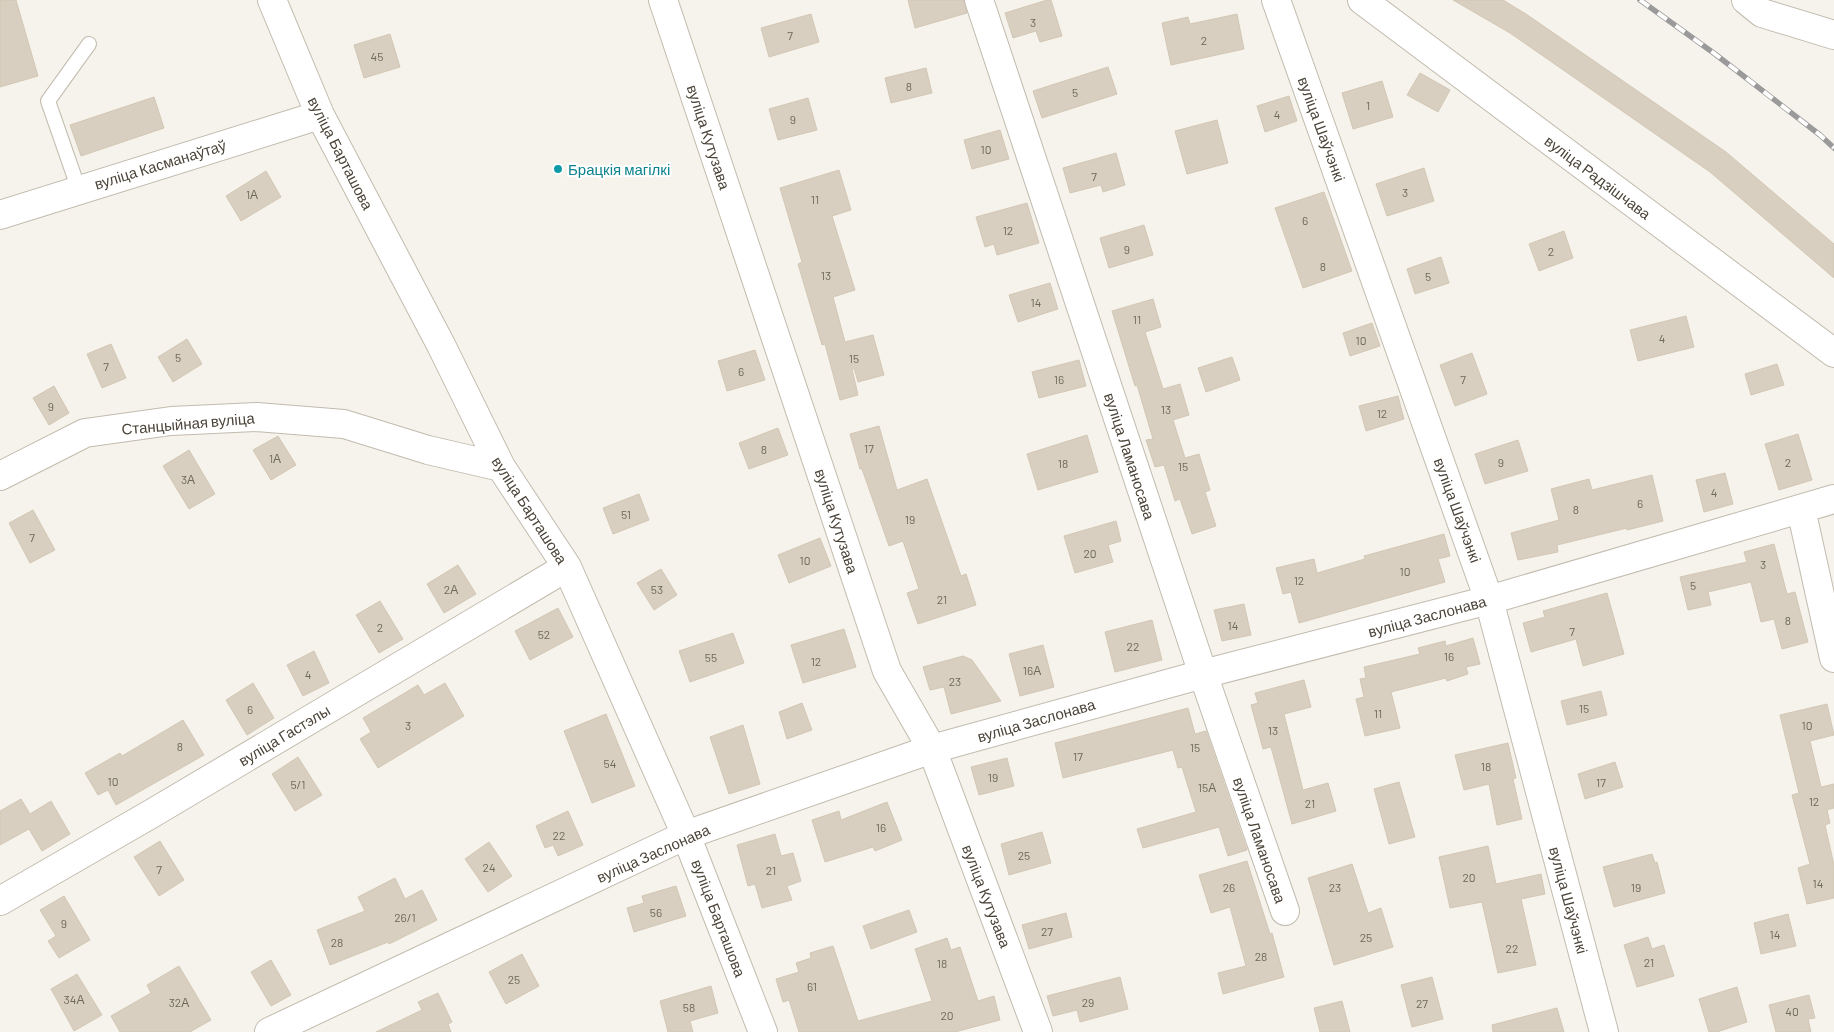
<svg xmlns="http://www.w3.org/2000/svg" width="1834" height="1032" font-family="Barlow,sans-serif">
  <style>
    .building { fill: #d8cfc1; stroke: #d3c7b4 }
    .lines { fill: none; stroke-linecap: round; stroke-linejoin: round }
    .service-casing { stroke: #c2bbae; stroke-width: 16 }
    .minor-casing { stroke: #c2bbae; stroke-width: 30 }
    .service { stroke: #fff; stroke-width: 14 }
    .minor { stroke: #fff; stroke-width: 28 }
    .rail-casing { stroke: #9a9a9a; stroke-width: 5.5 }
    .rail { stroke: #fff; stroke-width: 4; stroke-dasharray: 11; stroke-linecap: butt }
    .culture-dot { fill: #0f9aa8; stroke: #fff; stroke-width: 2 }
    .labels { text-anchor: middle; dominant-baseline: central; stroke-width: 4.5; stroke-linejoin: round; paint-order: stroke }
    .number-label { font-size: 12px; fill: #6e675b }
    .street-label { font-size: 15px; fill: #4b4439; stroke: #fff }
    .culture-label { font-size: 15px; fill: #0d838f; stroke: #fff; text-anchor: start }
  </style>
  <rect width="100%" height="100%" fill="#f6f3ec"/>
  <path class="building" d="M0 0H16L38 76 0 87Z
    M908 0H964L967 13 915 28Z
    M1047 0H1051L1062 36 1040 42 1036 31 1013 38 1005 13Z
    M1453 0H1503L1526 14 1726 152 1834 244V278L1710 172 1510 33Z
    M811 14 819 42 769 57 761 28Z
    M1237 14 1244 49 1171 65 1162 23 1188 17 1190 24Z
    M390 34 400 67 364 78 354 45Z
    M1108 67 1117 94 1042 118 1033 91Z
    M926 68 932 93 891 103 885 78Z
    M1420 73 1450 90 1438 112 1407 95Z
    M1382 81 1393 117 1353 129 1342 93Z
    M1289 96 1297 121 1265 132 1257 106Z
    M154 97 164 128 81 156 70 125Z
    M808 98 817 130 778 140 769 109Z
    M1217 120 1228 163 1187 174 1175 131Z
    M1000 130 1009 159 972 169 964 140Z
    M1116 153 1125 185 1103 192 1101 185 1070 193 1063 168Z
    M1424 168 1434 201 1387 216 1376 184Z
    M839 170 851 210 832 216 855 290 833 297 845 342 873 335 884 375 858 382 854 368 852 369 858 395 840 400 825 344 822 345 798 264 802 262 780 188Z
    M266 171 281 197 241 221 226 196Z
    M1324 192 1352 271 1303 288 1275 208Z
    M1027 203 1039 243 997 255 994 244 985 247 976 217Z
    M1144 225 1153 255 1109 268 1100 238Z
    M1564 231 1573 258 1539 271 1529 244Z
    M1441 257 1449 283 1415 294 1407 269Z
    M1050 283 1058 309 1018 322 1009 295Z
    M1153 299 1161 327 1145 332 1163 389 1180 384 1189 415 1173 420 1185 458 1199 454 1210 490 1205 492 1216 526 1192 534 1180 499 1175 501 1164 465 1155 467 1146 440 1153 439 1137 385 1135 386 1112 311Z
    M1686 316 1694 347 1638 361 1630 330Z
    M1372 323 1380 346 1350 356 1343 333Z
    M187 339 202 364 173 382 158 357Z
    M111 344 126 378 102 388 87 354Z
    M755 350 765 380 727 391 718 361Z
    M1472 353 1487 394 1455 406 1440 365Z
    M1232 357 1240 380 1206 392 1198 368Z
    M1079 360 1086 386 1039 398 1032 372Z
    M1777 364 1784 385 1751 395 1745 374Z
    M54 386 69 413 49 425 33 398Z
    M1398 396 1404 419 1366 431 1359 406Z
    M879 426 897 490 927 479 961 576 966 574 976 605 918 624 907 593 919 589 903 541 889 546 862 469H860L850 434Z
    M778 428 788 455 749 469 739 443Z
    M1798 434 1812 480 1779 490 1765 444Z
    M1087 435 1098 472 1038 490 1027 454Z
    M278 436 296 465 271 480 253 450Z
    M1518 440 1528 471 1485 484 1475 454Z
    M189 450 215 494 189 509 163 466Z
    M1725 473 1733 504 1704 512 1696 480Z
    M1652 475 1663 521 1627 530V528L1557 545 1558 552 1518 560 1511 533 1559 520 1551 489 1589 479 1592 490Z
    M639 494 649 520 613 534 603 508Z
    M33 510 55 550 30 563 9 523Z
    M1116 521 1121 541 1108 545 1113 562 1075 573 1064 536Z
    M1444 534 1450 556 1438 559 1445 582 1299 623 1291 592 1283 594 1276 568 1314 559 1317 573 1365 559 1364 556Z
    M820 538 831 566 789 583 778 555Z
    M1774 544 1787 594 1795 592 1808 642 1782 649 1774 619 1761 622 1751 582 1708 592 1711 605 1688 610 1680 577 1747 562 1744 552Z
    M458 565 476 594 444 613 427 584Z
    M661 569 677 595 654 610 637 583Z
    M1607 593 1624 654 1583 666 1576 639 1531 652 1523 623 1545 617 1543 611Z
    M380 601 403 639 379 653 356 615Z
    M1244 604 1251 635 1222 641 1214 610Z
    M558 608 573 637 530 660 515 631Z
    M1152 620 1162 660 1115 672 1105 632Z
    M844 629 856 667 803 683 791 645Z
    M733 633 744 663 690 682 679 651Z
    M1473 638 1480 664 1466 667 1468 674 1447 681 1446 678 1391 692 1400 728 1365 736 1356 699 1364 697 1360 679 1366 678 1364 667 1420 654 1418 648 1445 641 1446 646Z
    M1043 645 1054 687 1020 696 1009 654Z
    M314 651 329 683 303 696 287 665Z
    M963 656 972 660 1001 701 951 714 944 687 930 690 923 667Z
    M1304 680 1311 707 1284 714 1303 790 1328 783 1336 811 1292 824 1271 747 1263 749 1251 705 1258 703 1255 693Z
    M253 683 274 718 247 735 226 700Z
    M445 683 464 716 378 768 360 739 371 732 363 718 418 685 424 695Z
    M1601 691 1607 715 1567 725 1561 701Z
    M802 703 812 730 787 739 779 712Z
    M1827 704 1834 735 1810 741 1821 787 1834 784V808L1827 810 1830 823 1825 825 1834 865V898L1807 904 1798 868 1810 864 1792 795 1799 793 1780 715Z
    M1188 708 1195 734 1206 731 1247 850 1228 856 1219 827 1143 848 1137 829 1196 812 1182 767 1178 768 1173 750 1063 778 1055 743Z
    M606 714 635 786 592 803 564 731Z
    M183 720 204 755 116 805 108 790 98 795 85 773 120 753 122 756Z
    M743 725 760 784 729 794 710 737Z
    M1508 743 1516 778 1513 779 1522 819 1497 825 1489 784 1464 790 1455 755Z
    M298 757 322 795 295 811 272 774Z
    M1007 758 1014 786 979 795 971 767Z
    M1615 762 1623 787 1585 799 1578 774Z
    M1399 782 1415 837 1389 844 1374 789Z
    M21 799 30 814 51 801 70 834 42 851 29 829 0 845V811Z
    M887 802 902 840 875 851 873 847 825 862 812 820 839 811 841 820Z
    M568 811 583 845 558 856 553 845 545 848 536 826Z
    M1042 832 1051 863 1009 875 1001 844Z
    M775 834 781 856 793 853 801 881 787 886 792 900 762 908 755 884 748 886 737 845Z
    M160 841 184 880 159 896 134 857Z
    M489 842 512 876 488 892 465 859Z
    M1488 846 1496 884 1541 874 1545 894 1521 899 1536 965 1498 973 1482 902 1450 908 1439 857Z
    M1652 854 1655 863 1657 862 1665 893 1614 907 1603 867Z
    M1247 861 1270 934 1272 933 1284 977 1223 994 1218 973 1246 966 1230 907 1211 913 1199 875Z
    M1352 864 1368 913 1381 908 1393 947 1334 965 1308 878Z
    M395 878 405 899 422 890 437 920 389 944 388 942 330 965 317 930 365 911 358 897Z
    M676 886 686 916 634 932 627 908 644 903 642 896Z
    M64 896 90 940 59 958 48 941 56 936 40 910Z
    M909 910 917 932 871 949 863 926Z
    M1066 913 1072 937 1029 949 1022 925Z
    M1788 914 1796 946 1761 954 1754 923Z
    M1648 937 1652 949 1664 945 1674 976 1637 987 1624 945Z
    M947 938 951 950 960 947 978 1001 994 996 1000 1020 955 1032H799L789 1000 783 1002 776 979 799 972 796 963 811 958 810 953 833 946 858 1021 932 1001 915 949Z
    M522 954 539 986 506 1004 489 972Z
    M271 960 291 995 271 1006 251 972Z
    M179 966 211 1020 190 1032H120L111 1016 151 993 147 985Z
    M77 974 102 1015 74 1031 51 989Z
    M1120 977 1128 1009 1080 1022 1077 1010 1053 1016 1047 996Z
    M1432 977 1443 1019 1412 1027 1401 985Z
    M711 986 718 1013 690 1021 693 1032H668L660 1001Z
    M1737 987 1747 1022 1717 1032H1709L1699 999Z
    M438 993 452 1022 448 1024 451 1032H376L422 1010 418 1002Z
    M1809 995 1815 1018 1808 1019 1811 1032H1776L1769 1005Z
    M1342 1001 1350 1032H1320L1314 1008Z
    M1557 1008 1564 1032H1493L1492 1025Z"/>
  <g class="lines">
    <g class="service-casing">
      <path id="service" d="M79 190 48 101 89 44"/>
    </g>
    <g class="minor-casing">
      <path id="minor" d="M272 0 320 115 441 345 501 467 567 567 686 835 763 1032
        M663 0 887 671 932 749 1038 1032
        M979 0 1203 674 1285 911
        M1276 0 1489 600 1604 1032
        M1362 0 1834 353
        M1746 0 1762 13 1834 35
        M0 215 320 115
        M0 476 85 433 171 421 257 417 344 424 428 450 501 467
        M1801 509 1834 658
        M0 901 151 814 567 567
        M269 1032 686 835 932 749 1203 674 1489 600 1834 499"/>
    </g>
    <use href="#service" class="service"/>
    <use href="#minor" class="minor"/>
    <g class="rail-casing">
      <path id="rail" d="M1640 0 1715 54 1820 135 1834 148"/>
    </g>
    <use href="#rail" class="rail"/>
  </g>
  <circle class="culture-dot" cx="558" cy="169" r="5"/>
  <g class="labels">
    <g class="number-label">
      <text x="1033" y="22">3</text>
      <text x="790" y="35">7</text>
      <text x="1204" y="40">2</text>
      <text x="377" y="56">45</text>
      <text x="909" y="86">8</text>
      <text x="1075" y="92">5</text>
      <text x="1368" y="105">1</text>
      <text x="1277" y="114">4</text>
      <text x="793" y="119">9</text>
      <text x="986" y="149">10</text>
      <text x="1094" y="176">7</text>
      <text x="1405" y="192">3</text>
      <text x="252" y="194">1А</text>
      <text x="815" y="199">11</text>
      <text x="1305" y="220">6</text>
      <text x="1008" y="230">12</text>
      <text x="1127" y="249">9</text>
      <text x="1551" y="251">2</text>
      <text x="1323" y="266">8</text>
      <text x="826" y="275">13</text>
      <text x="1428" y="276">5</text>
      <text x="1036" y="302">14</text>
      <text x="1137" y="319">11</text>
      <text x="1662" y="338">4</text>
      <text x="1361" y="340">10</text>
      <text x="178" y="357">5</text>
      <text x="854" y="358">15</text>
      <text x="106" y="366">7</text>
      <text x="741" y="371">6</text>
      <text x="1059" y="379">16</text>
      <text x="1463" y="379">7</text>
      <text x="51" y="406">9</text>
      <text x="1166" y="409">13</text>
      <text x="1382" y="413">12</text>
      <text x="869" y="448">17</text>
      <text x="764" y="449">8</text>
      <text x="275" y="458">1А</text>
      <text x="1501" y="462">9</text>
      <text x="1788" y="462">2</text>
      <text x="1063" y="463">18</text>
      <text x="1183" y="466">15</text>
      <text x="188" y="479">3А</text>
      <text x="1714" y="492">4</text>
      <text x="1640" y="503">6</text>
      <text x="1576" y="509">8</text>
      <text x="626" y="514">51</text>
      <text x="910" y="519">19</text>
      <text x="32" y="537">7</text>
      <text x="1090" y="553">20</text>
      <text x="805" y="560">10</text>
      <text x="1763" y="564">3</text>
      <text x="1405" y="571">10</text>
      <text x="1299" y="580">12</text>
      <text x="1693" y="585">5</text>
      <text x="451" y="589">2А</text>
      <text x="657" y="589">53</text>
      <text x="942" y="599">21</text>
      <text x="1788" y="620">8</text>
      <text x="1233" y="625">14</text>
      <text x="380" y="627">2</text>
      <text x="1572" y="631">7</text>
      <text x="544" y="634">52</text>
      <text x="1133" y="646">22</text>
      <text x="1449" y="656">16</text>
      <text x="711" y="657">55</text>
      <text x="816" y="661">12</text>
      <text x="1032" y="670">16А</text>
      <text x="308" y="674">4</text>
      <text x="955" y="681">23</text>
      <text x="1584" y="708">15</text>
      <text x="250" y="709">6</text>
      <text x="1378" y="713">11</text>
      <text x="408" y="725">3</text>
      <text x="1807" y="725">10</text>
      <text x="1273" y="730">13</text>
      <text x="180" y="746">8</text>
      <text x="1195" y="747">15</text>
      <text x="1078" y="756">17</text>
      <text x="610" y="763">54</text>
      <text x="1486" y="766">18</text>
      <text x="993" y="777">19</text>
      <text x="113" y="781">10</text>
      <text x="1601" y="782">17</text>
      <text x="298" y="784">5/1</text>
      <text x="1207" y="787">15А</text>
      <text x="1814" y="801">12</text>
      <text x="1310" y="803">21</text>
      <text x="881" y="827">16</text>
      <text x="559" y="835">22</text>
      <text x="1024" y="855">25</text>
      <text x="489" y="867">24</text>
      <text x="159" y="869">7</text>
      <text x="771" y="870">21</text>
      <text x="1469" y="877">20</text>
      <text x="1818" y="883">14</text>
      <text x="1229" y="887">26</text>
      <text x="1335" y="887">23</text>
      <text x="1636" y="887">19</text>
      <text x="656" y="912">56</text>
      <text x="405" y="917">26/1</text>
      <text x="64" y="923">9</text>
      <text x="1047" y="931">27</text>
      <text x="1775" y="934">14</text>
      <text x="1366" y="937">25</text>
      <text x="337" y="942">28</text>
      <text x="1512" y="948">22</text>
      <text x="1261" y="956">28</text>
      <text x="1649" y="962">21</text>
      <text x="942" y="963">18</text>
      <text x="514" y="979">25</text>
      <text x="812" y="986">61</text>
      <text x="74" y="999">34А</text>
      <text x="179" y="1002">32А</text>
      <text x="1088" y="1002">29</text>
      <text x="1422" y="1003">27</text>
      <text x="689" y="1007">58</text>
      <text x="1792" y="1011">40</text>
      <text x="947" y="1015">20</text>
    </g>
    <g class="street-label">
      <text transform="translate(1322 129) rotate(70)">вуліца Шаўчэнкі</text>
      <text transform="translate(709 137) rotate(72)">вуліца Кутузава</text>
      <text transform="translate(341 153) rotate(63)">вуліца Барташова</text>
      <text transform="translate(160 164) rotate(-17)">вуліца Касманаўтаў</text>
      <text transform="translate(1598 177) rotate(37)">вуліца Радзішчава</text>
      <text transform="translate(188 423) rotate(-5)">Станцыйная вуліца</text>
      <text transform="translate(1130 456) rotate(72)">вуліца Ламаносава</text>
      <text transform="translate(530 510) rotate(57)">вуліца Барташова</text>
      <text transform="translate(1458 510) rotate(70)">вуліца Шаўчэнкі</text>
      <text transform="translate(837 521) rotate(72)">вуліца Кутузава</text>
      <text transform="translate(1427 616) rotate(-15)">вуліца Заслонава</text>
      <text transform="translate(1036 720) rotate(-16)">вуліца Заслонава</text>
      <text transform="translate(284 735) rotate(-31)">вуліца Гастэлы</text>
      <text transform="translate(1260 840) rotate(71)">вуліца Ламаносава</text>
      <text transform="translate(653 853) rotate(-24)">вуліца Заслонава</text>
      <text transform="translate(987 896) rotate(69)">вуліца Кутузава</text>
      <text transform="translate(1569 900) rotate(75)">вуліца Шаўчэнкі</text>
      <text transform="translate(719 918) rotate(69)">вуліца Барташова</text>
    </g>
    <g class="culture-label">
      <text x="568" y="169">Брацкія магілкі</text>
    </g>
  </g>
</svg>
